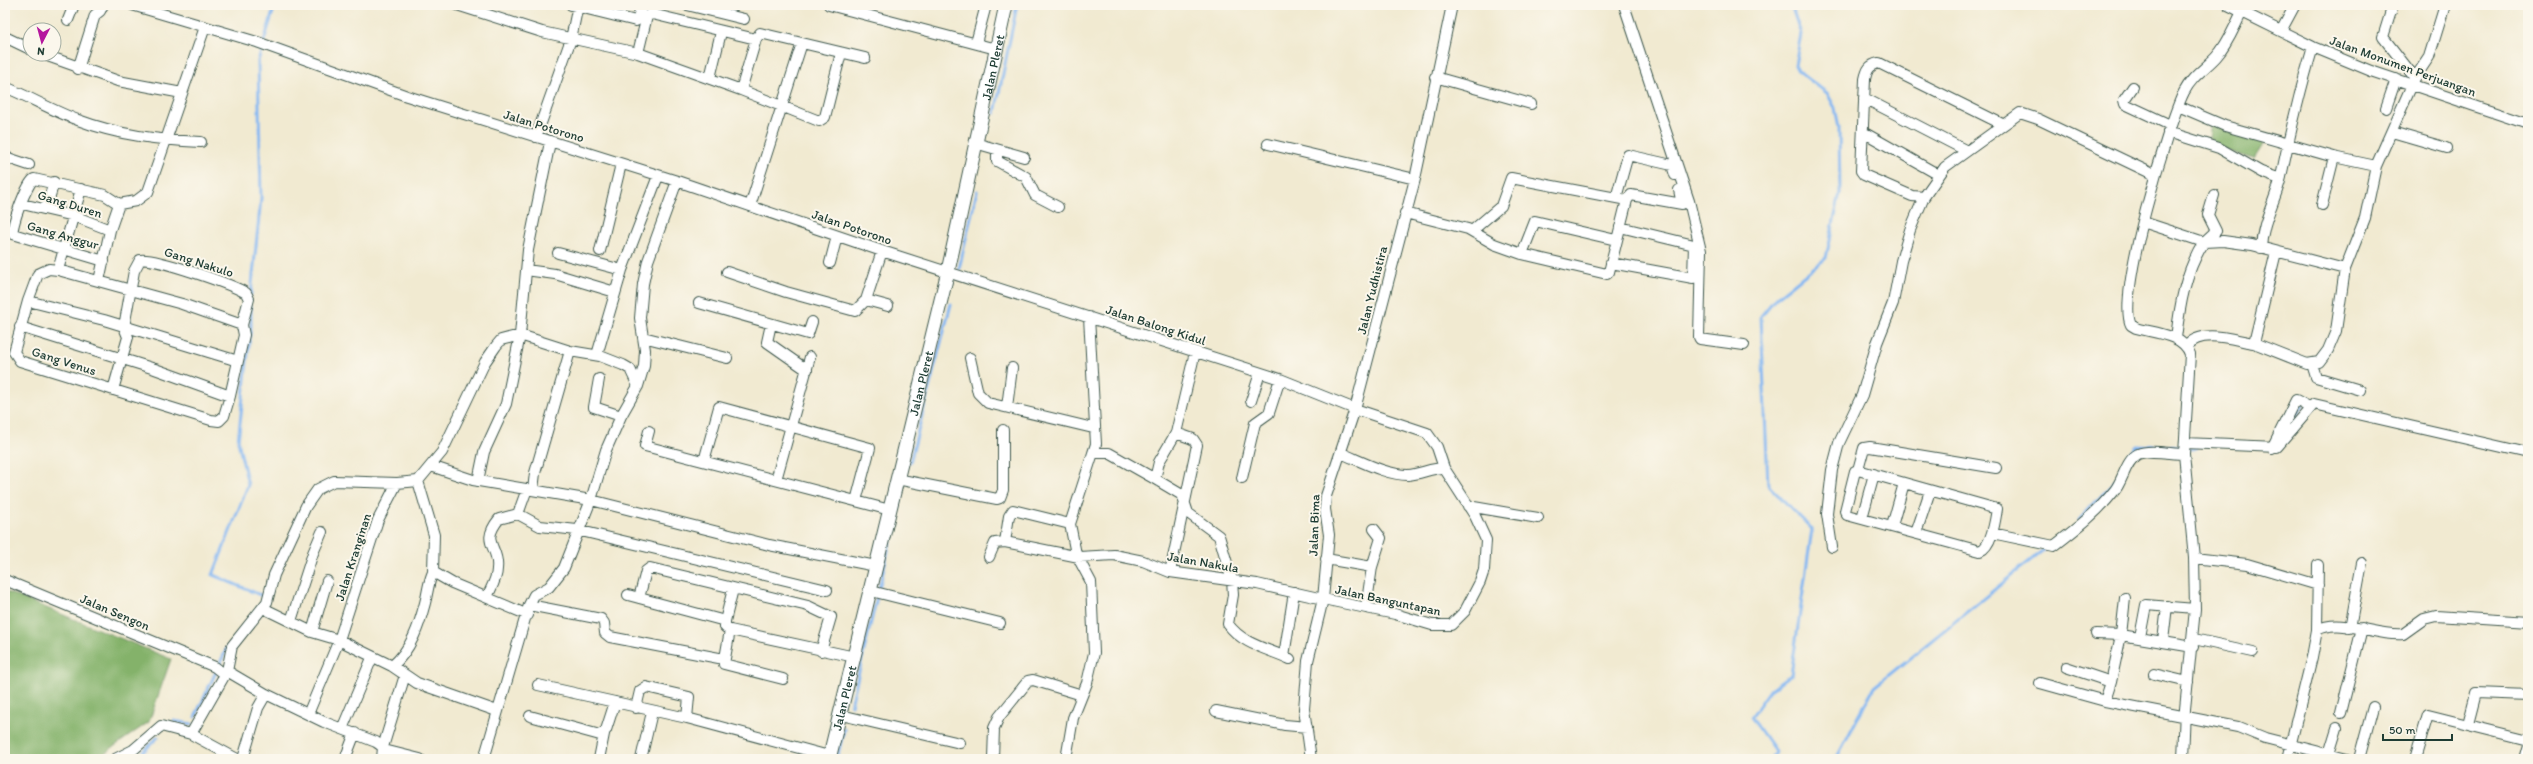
<svg xmlns="http://www.w3.org/2000/svg" width="2533" height="764" font-family="Itim,sans-serif">
  <style>
    .forest { fill: #84b26a; stroke: #52784f }
    .lines { fill: none; stroke-linecap: round; stroke-linejoin: round }
    .stream { stroke: #85b8f2; stroke-width: 3 }
    .minor-casing { stroke: #3e574c; stroke-width: 12 }
    .major-casing { stroke: #3e574c; stroke-width: 15 }
    .minor { stroke: #fff; stroke-width: 10 }
    .major { stroke: #fff; stroke-width: 13 }
    .labels { text-anchor: middle; dominant-baseline: central; stroke-width: 4; stroke-linejoin: round; paint-order: stroke }
    .street-label { font-size: 13px; fill: #1f3d34; stroke: #fbf7ec }
  </style>
  <rect width="100%" height="100%" fill="#fbf7ec"/>
  <filter id="ink" filterUnits="userSpaceOnUse"><feTurbulence type="fractalNoise" baseFrequency=".025" numOctaves="2"/><feDisplacementMap in="SourceGraphic" scale="8" xChannelSelector="R" yChannelSelector="G"/><feConvolveMatrix kernelMatrix="1 2 1 2 8 2 1 2 1" color-interpolation-filters="sRGB"/></filter>
  <filter id="wash" filterUnits="userSpaceOnUse"><feTurbulence type="fractalNoise" baseFrequency=".012" numOctaves="4" result="noise"/><feDisplacementMap in="SourceGraphic" scale="16" xChannelSelector="R" yChannelSelector="G"/><feGaussianBlur stdDeviation="0.9" result="paint"/><feColorMatrix in="noise" values="0 0 0 0 0 0 0 0 0 0 0 0 0 0 0 0 0 1.4 0 .05"/><feComposite in="paint" operator="in"/></filter>
  <g filter="url(#wash)">
    <rect width="100%" height="100%" fill="#f1ead1"/>
    <path class="forest" d="M2211 123 2266 140 2254 159 2208 145Z
      M5 591 171 659 149 722 102 755 95 759H5Z"/>
    <g class="lines">
      <path class="stream" d="M995 113 1017 5
        M959 269 977 191
        M251 294 261 198 258 61 275 5
        M251 307V326L238 441 248 485 213 575 265 597 264 599
        M2288 427 2303 405
        M2129 456 2137 445 2196 448
        M910 462 951 304
        M2079 520 2116 480
        M851 705 900 501
        M195 717 227 648
        M174 721 192 724
        M139 756 158 737
        M837 759 844 729
        M1771 759 1775 751 1751 717 1770 690 1791 675 1812 529 1768 485 1761 316 1775 299 1826 258 1840 193 1839 127 1835 108 1827 93 1798 71 1795 65 1801 34 1791 5
        M1836 759 1874 687 2047 547"/>
    </g>
  </g>
  <g filter="url(#ink)">
    <g class="lines">
      <g class="minor-casing">
        <path id="minor" d="M132 5 257 42 407 96 677 181 882 251 1280 379 1355 409 1427 433 1437 447 1444 468 1475 516 1486 540 1484 570 1480 582 1465 611 1451 625H1432L1395 614 1323 599 1308 661 1304 709 1311 759
          M457 5 542 32 638 53
          M571 5 636 21 638 19 641 5
          M687 5 744 19
          M829 5 996 49
          M1624 5 1689 201 1701 251 1699 337 1700 339 1744 345
          M2228 5 2313 47 2371 71 2528 124
          M2393 5 2383 37 2415 78
          M68 20 74 5
          M2281 31 2295 5
          M5 37 30 49
          M756 39 652 14 647 16 638 53 741 90 819 121 825 117 841 53
          M976 43 986 5
          M42 54 118 81 182 93
          M78 69 95 15 100 11 103 5
          M1435 77 1531 104
          M710 78 721 32
          M5 87C30 97 53 111 78 120 118 135 158 140 201 142
          M2133 87 2124 100 2125 104 2170 125
          M741 90 756 39 760 33 865 58
          M1864 98 1967 151
          M2178 106 2225 126 2334 157 2322 205
          M2386 108 2396 79
          M2002 124 1879 63C1869 65 1867 70 1865 79L1861 171 1864 175 1912 196 1924 197 1945 167 2020 113 2038 119 2155 175
          M1863 132 1939 175
          M2168 132 2219 148 2261 172 2280 179
          M2392 132 2447 148
          M536 137 571 39 578 5
          M550 142 528 250 520 335 570 351 600 356 623 365 630 369 638 386
          M975 143 1024 157
          M1268 144 1415 179
          M997 151V161L1026 177 1035 195 1058 207
          M5 157 29 165
          M2334 157 2376 166
          M1616 198 1628 155 1672 165 1675 175
          M1627 200 1631 195 1682 204 1679 190
          M22 204 74 216 110 230
          M750 206 802 43
          M46 209 54 182
          M1405 213 1468 229 1494 244 1522 254 1607 274 1609 272 1627 200 1511 178 1501 206 1473 230
          M2143 222 2204 242 2216 231 2208 215 2214 195
          M2261 248C2262 222 2275 202 2281 177 2290 133 2300 90 2313 47
          M600 251 621 164
          M558 253 622 270
          M1522 254 1535 221 1616 240
          M104 261 13 234C10 228 27 183 34 179L105 195 119 204
          M830 263 837 236
          M1611 263 1693 278 1694 245 1620 227
          M58 270 81 189
          M526 270 555 274 615 292
          M727 272 786 292 855 311 866 300 882 251
          M99 281 110 230 119 204 136 201 148 192 205 27
          M866 300 888 306
          M28 301 38 274 49 269 58 270 182 304 242 325
          M699 303 808 334 812 322
          M1089 317 1096 444 1093 453H1109L1155 479 1159 462 1176 433 1195 352
          M771 324 767 342 807 370
          M20 327 155 369 230 396 224 416 219 421 211 420 20 361 14 352 28 301 104 320 238 361 230 396
          M643 337 727 358
          M2176 338C2180 304 2185 272 2204 242L2223 241 2252 245 2345 269
          M2254 343 2307 364 2319 362 2328 350 2336 331 2345 269 2365 218 2376 166 2415 78 2429 57 2445 5
          M2187 346C2201 328 2234 340 2254 343L2276 252
          M597 355 622 270 658 176
          M970 358 978 393 988 403 1093 428
          M238 361 244 335 242 325
          M2312 364 2316 377 2360 390
          M599 379 594 407 621 416
          M113 390 128 337 124 327 134 271 140 260C152 256 233 285 246 293L249 299 242 325
          M1251 401 1260 373
          M1007 407 1012 368
          M649 431 645 446 890 510
          M2185 443 2277 447 2314 404 2528 453
          M2272 448 2296 400 2309 407
          M1341 453C1361 461 1386 475 1408 475 1421 474 1431 468 1444 468
          M704 461 719 407 870 448 856 501
          M431 466 473 480 591 500 769 545 876 566
          M1858 470 1997 509C1995 521 1992 546 1980 551L1847 515 1845 511 1855 471Z
          M1858 470 1864 448 1870 447 1996 468
          M1242 478 1255 423 1269 413 1280 379
          M897 479 997 499 1000 498 1003 490V430
          M1155 479 1182 495 1188 513 1219 536 1232 580 1233 595 1228 624C1243 645 1269 649 1290 659
          M776 480 810 357
          M418 481 434 535 433 572 452 583 528 615
          M533 490 535 473 570 351
          M1468 506 1538 518
          M518 514 540 526 577 530 827 590
          M1862 518 1874 474
          M1892 526 1904 483
          M1916 533 1930 491
          M1992 533 2054 546C2076 529 2098 512 2115 490 2123 480 2126 460 2138 454 2150 449 2171 454 2184 454
          M1005 542 1009 516 1013 510 1070 524
          M1832 547 1827 514 1832 470 1839 443 1862 395 1877 343 1893 303 1901 261 1910 230 1924 197
          M989 557 995 543 1005 542 1079 557 1114 555 1143 561 1170 572 1257 584 1323 599 1329 535 1325 509 1326 496 1355 409 1415 179 1452 5
          M2194 558 2247 564 2318 585
          M1326 559 1372 567
          M1170 572 1197 445 1193 439 1176 433
          M5 580 215 667 225 675
          M871 591 1000 623
          M628 595 725 621V627L730 630
          M487 597C491 588 497 579 497 569 500 546 479 544 499 519L518 514 527 489
          M639 598 646 571 650 568 808 606 831 617 821 651
          M2125 598 2121 635 2193 647
          M529 605 601 619 604 623 605 633 610 637 724 659
          M263 608 312 632 339 640 392 666C411 650 419 626 425 603 428 592 428 583 433 572
          M1366 608 1372 567 1381 538 1374 529
          M291 621 313 553 322 532
          M725 621 733 589
          M2350 628 2362 563
          M2317 630 2318 565
          M312 632 327 581
          M2140 637 2146 605 2195 609
          M2194 639 2253 652
          M2163 641 2167 606
          M1284 656 1294 592
          M392 666 417 683 497 711
          M2066 667 2111 682 2121 635 2096 634
          M227 671 266 694 324 722 376 742 383 747 382 759
          M2154 674 2188 682
          M783 679 724 664 730 630 855 657
          M2040 683 2105 701 2238 727 2265 738 2347 759
          M538 685 687 718 829 756
          M2105 701 2111 682
          M636 708 640 691 646 687 689 697 687 718
          M1216 711 1285 725 1307 727
          M2341 713 2362 628
          M308 714 339 640 378 520 397 483
          M841 715 960 743
          M530 716 600 735 606 730 615 702
          M2468 724 2476 693 2528 695
          M342 729 372 658
          M191 734 237 759
          M383 747 405 675
          M384 750 420 759
          M2329 754 2337 728
          M115 759 133 750 161 726 191 734 227 671 232 646 267 602 274 575 306 506 318 489 334 481 397 483 418 481 442 452 485 362 496 346 501 340 520 335 506 404 484 452 478 481
          M243 759 258 708 266 694
          M345 759 355 733
          M484 759 529 605 534 595 549 587 564 568 591 500 606 450 621 416 638 386 644 366 645 350 640 318 643 284 648 261 677 181
          M599 759 604 734
          M641 759 652 712
          M993 759 994 728 999 717 1028 681 1033 680 1082 695
          M1066 759 1073 718 1087 683 1094 653 1091 582 1076 554 1070 524 1093 453
          M2183 759 2185 709 2195 609 2194 558 2184 454 2190 354C2183 334 2154 333 2136 328L2131 325C2116 297 2168 124 2184 92 2192 76 2205 69 2216 57 2228 44 2234 27 2242 12
          M2287 759 2312 657 2317 630C2341 617 2378 637 2403 634L2424 619 2436 616 2528 622
          M2359 759 2373 707
          M2415 759 2428 715 2528 740
          M2524 759 2528 745"/>
      </g>
      <g class="major-casing">
        <g id="major">
          <path id="s1" d="M829 759 948 271 1006 5"/>
        </g>
      </g>
      <use href="#minor" class="minor"/>
      <use href="#major" class="major"/>
    </g>
  </g>
  <g class="labels">
    <g class="street-label">
      <text transform="translate(2403 66) rotate(20)">Jalan Monumen Perjuangan</text>
      <text stroke="none"><textPath href="#s1" startOffset="711">Jalan Pleret</textPath></text>
      <text transform="translate(544 126) rotate(17)">Jalan Potorono</text>
      <text transform="translate(70 204) rotate(17)">Gang Duren</text>
      <text transform="translate(852 227) rotate(19)">Jalan Potorono</text>
      <text transform="translate(63 235) rotate(16)">Gang Anggur</text>
      <text transform="translate(199 262) rotate(18)">Gang Nakulo</text>
      <text transform="translate(1372 290) rotate(-76)">Jalan Yudhistira</text>
      <text transform="translate(1156 325) rotate(18)">Jalan Balong Kidul</text>
      <text transform="translate(64 361) rotate(18)">Gang Venus</text>
      <text stroke="none"><textPath href="#s1" startOffset="387">Jalan Pleret</textPath></text>
      <text transform="translate(1314 525) rotate(-88)">Jalan Bima</text>
      <text transform="translate(353 557) rotate(-72)">Jalan Kranginan</text>
      <text transform="translate(1203 562) rotate(10)">Jalan Nakula</text>
      <text transform="translate(1388 600) rotate(12)">Jalan Banguntapan</text>
      <text transform="translate(115 612) rotate(23)">Jalan Sengon</text>
      <text stroke="none"><textPath href="#s1" startOffset="63">Jalan Pleret</textPath></text>
    </g>
  </g>
  <rect width="2533" height="764" fill="none" stroke="#fbf7ec" stroke-width="20"/>
  <g transform="translate(42 42) rotate(186)"><circle r="19" fill="#fbf7ec" stroke="#a3ada2"/>
  <path d="M0-3L7 15L0 10L-7 15Z" fill="#b5179e"/>
  <text y="-6" font-size="11" font-weight="bold" text-anchor="middle" fill="#1f3d34">N</text>
  </g>
  <path d="M2383 734v6h69v-6" fill="none" stroke="#1f3d34" stroke-width="2"/>
  <text x="2389" y="734" font-size="12" fill="#1f3d34" stroke="#fbf7ec" stroke-width="3" paint-order="stroke">50 m</text>
</svg>
